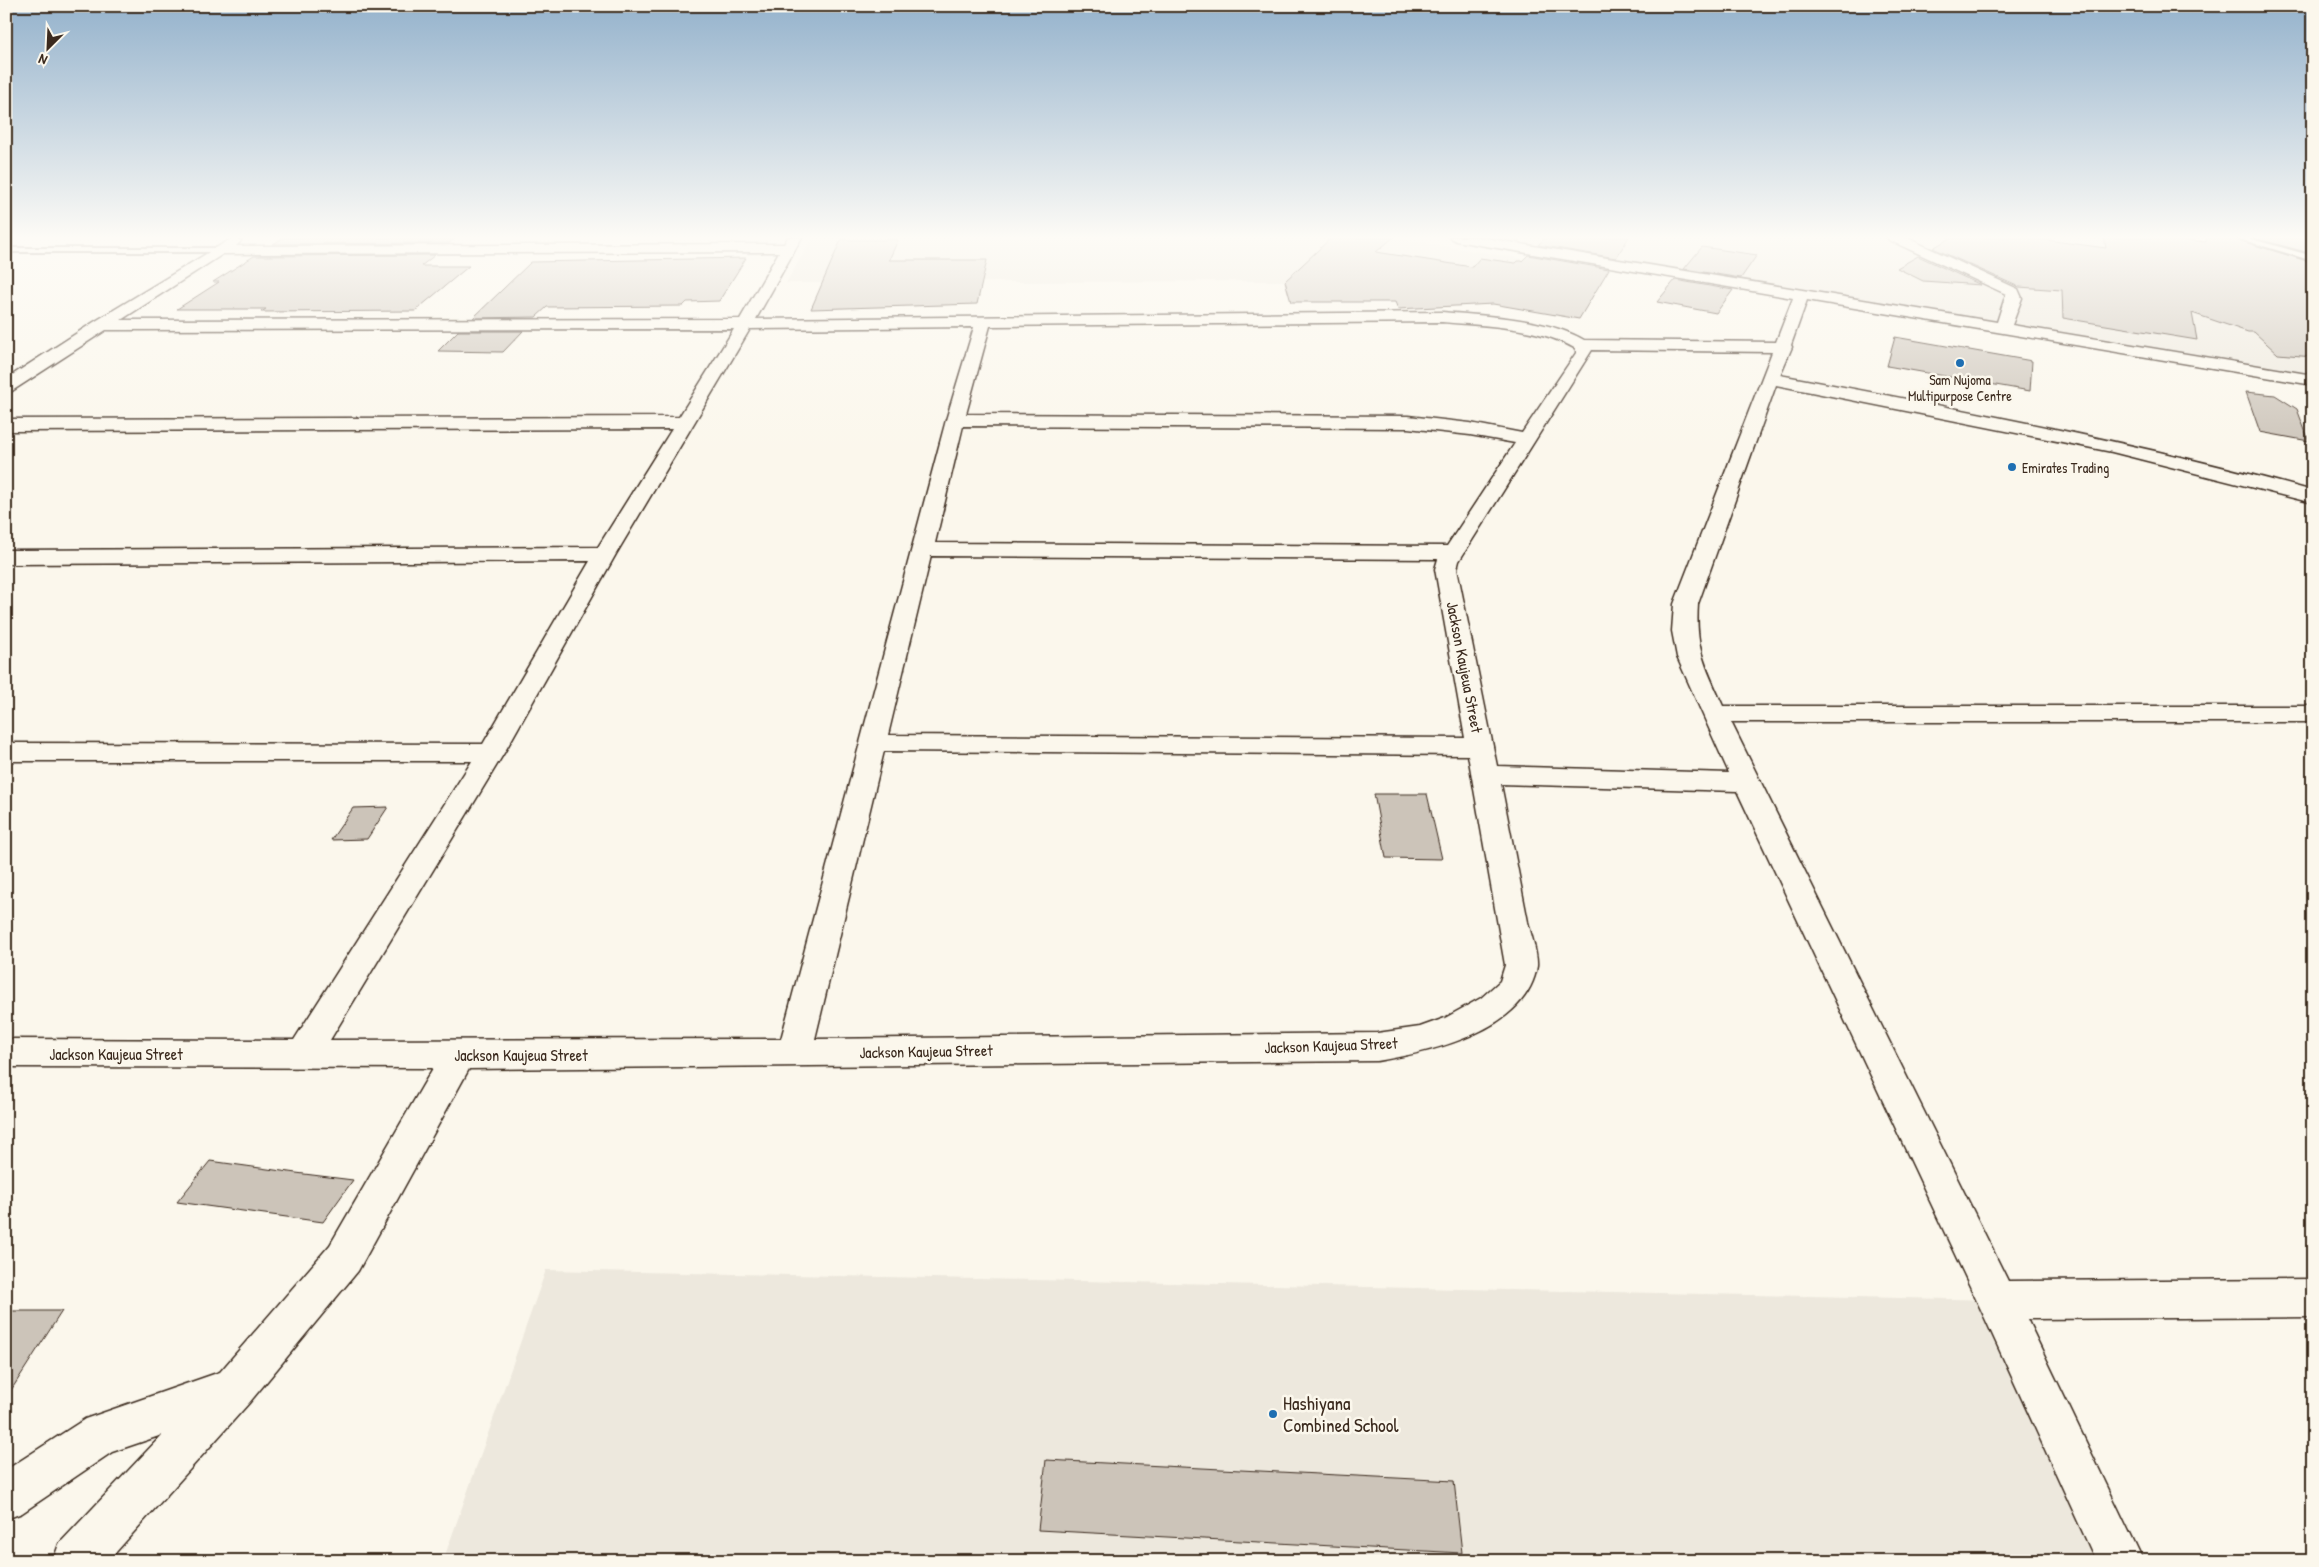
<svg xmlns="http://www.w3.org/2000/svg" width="2319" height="1567" font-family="'Patrick Hand',sans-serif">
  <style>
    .built { fill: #ede8dd }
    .building { fill: #ccc4b9; stroke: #3b2a1e }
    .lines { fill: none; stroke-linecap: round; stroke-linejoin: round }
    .service-casing { stroke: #3b2a1e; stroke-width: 4 }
    .minor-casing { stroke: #3b2a1e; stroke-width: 3 }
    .service { fill: #fbf7ec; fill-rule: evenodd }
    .minor { fill: #fbf7ec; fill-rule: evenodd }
    .poi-dot { fill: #1f6fb2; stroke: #fbf7ec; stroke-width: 2 }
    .labels { text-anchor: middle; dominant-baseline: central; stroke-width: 5; stroke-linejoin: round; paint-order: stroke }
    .far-poi-label { font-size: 14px; fill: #3b2a1e; stroke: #fbf7ec }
    .street-label { font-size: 16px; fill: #3b2a1e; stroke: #fbf7ec }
    .near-poi-label { font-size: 19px; fill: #3b2a1e; stroke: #fbf7ec; text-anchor: start }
  </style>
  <rect width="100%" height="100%" fill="#fbf7ec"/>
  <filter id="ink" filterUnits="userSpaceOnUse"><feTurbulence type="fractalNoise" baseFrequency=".02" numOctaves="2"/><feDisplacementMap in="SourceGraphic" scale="10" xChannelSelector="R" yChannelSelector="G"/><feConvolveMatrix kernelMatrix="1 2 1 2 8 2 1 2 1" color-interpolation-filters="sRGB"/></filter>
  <g filter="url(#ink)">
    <path class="built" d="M813 237H1388L1537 261 1481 280 786 283Z
      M1456 237H2313V380L1517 246Z
      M546 1270 1997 1300 2120 1561H443Z"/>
    <path class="building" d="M285 237H457L449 243 273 244Z
      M1332 237H1394L1376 252 1472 267 1480 258 1515 263 1517 261H1522L1528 255 1609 269 1579 319 1493 304 1398 309 1395 302H1291L1285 281Z
      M1546 237H1629L1616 258 1538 245Z
      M1952 237H2024L2106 248 2104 237H2161L2206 242 2207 237H2231L2313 263V357L2278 354 2254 332H2248L2192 313 2197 340 2063 318 2062 290 2019 287 1933 248Z
      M2250 237H2313V254Z
      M841 240H898L889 260H987L977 304 811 309Z
      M1702 247 1757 255 1741 278 1684 269Z
      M435 255 421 266H469L415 311 261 312 266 309H177L219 282H213L254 256Z
      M1918 256 1981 285 1923 281 1897 268Z
      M746 258 719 301 687 302 683 306 547 307 536 317 473 318 531 262Z
      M1675 280 1733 290 1716 313 1657 302Z
      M458 331H523L503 352 438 351Z
      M1895 337 2032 361 2030 391 1887 366Z
      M2246 392 2275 395 2297 409 2309 441 2260 432Z
      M1374 794H1427L1442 859 1386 858Z
      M388 807 367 839 331 840 353 808Z
      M210 1161 296 1173 353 1180 323 1222 177 1202Z
      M6 1311H62L6 1398Z
      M1046 1460 1454 1481 1462 1553 1038 1530Z"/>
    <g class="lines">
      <g class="service-casing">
        <path id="service" d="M2233 237H2244L2313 256V261Z
          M6 248H219L223 250 219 252H6Z"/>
      </g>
      <g class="minor-casing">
        <path id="minor" d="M234 237 241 241 236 246 784 244 788 237H802L756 319 1442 312C1485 316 1547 318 1584 340L1776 342 1793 298 1456 241 1449 237H1479L1997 322 2006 294 1889 240 1887 237H1905L2018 289 2022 298 2012 325 2313 375V385L1807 300 1791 345 1792 347 1780 375C1959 409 2137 442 2313 491V503L2112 452 1776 385 1698 604C1695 649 1705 666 1723 706H2313V722H1731L2008 1281 2313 1279V1317L2027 1319 2143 1561H2096L1983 1314 1737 791 1501 784C1510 830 1519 876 1528 922 1531 935 1538 954 1537 966 1527 1031 1430 1052 1377 1061L469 1069 358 1271 249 1403 108 1561H53L59 1544 162 1435 112 1452 22 1513 6 1519V1470L85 1419 220 1372 330 1245 433 1068 6 1067V1039L294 1040 472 761H6V743L483 744 590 561 6 564V550L598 547 672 429 6 431V419L679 417 734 329 106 330 12 391 6 392V379L94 322ZM779 252 740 319 121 320 223 254ZM1442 322C1485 326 1538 326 1576 349V353L1522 433 1470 423 1408 416 966 414 990 326ZM974 327 946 420 781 1039 330 1040 504 753 616 554 750 329ZM1592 350 1772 352 1674 604 1672 631 1677 657 1729 773 1497 766 1457 569 1459 561ZM963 426 1408 428 1470 435 1515 443 1447 546 935 543ZM931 556 1438 559 1435 569 1465 738 888 735ZM884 751 1468 755 1505 965 1500 981 1481 998 1445 1018 1420 1027 1377 1033 815 1039Z"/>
      </g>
      <use href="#service" class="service"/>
      <use href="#minor" class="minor"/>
    </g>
  </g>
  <linearGradient id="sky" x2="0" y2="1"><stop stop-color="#94b2cc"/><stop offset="0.52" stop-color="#fdfbf6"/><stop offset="1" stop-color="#fdfbf6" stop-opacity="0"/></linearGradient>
  <rect width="2319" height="456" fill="url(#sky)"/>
  <g class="poi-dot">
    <circle cx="1960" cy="363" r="5"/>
    <circle cx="2012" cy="467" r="5"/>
    <circle cx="1273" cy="1414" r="5"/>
  </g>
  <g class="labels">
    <g class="far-poi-label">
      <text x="1960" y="379">Sam Nujoma<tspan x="1960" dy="16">Multipurpose Centre</tspan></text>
      <text x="2022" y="467" text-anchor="start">Emirates Trading</text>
    </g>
    <g class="street-label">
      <text transform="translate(1465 667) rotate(79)">Jackson Kaujeua Street</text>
      <text transform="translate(1331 1045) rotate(-2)">Jackson Kaujeua Street</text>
      <text transform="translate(926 1051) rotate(-1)">Jackson Kaujeua Street</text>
      <text x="116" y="1054">Jackson Kaujeua Street</text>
      <text x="521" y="1055">Jackson Kaujeua Street</text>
    </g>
    <g class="near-poi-label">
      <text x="1283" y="1403">Hashiyana<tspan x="1283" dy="22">Combined School</tspan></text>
    </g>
  </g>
  <rect width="2319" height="1567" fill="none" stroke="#fbf7ec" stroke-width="25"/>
  <rect x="12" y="12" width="2294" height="1542" fill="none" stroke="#3b2a1e" stroke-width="2" filter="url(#ink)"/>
  <g transform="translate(48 48) rotate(204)" stroke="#fbf7ec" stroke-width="4" paint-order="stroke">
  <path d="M0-4L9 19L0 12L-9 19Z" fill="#3b2a1e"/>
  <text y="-8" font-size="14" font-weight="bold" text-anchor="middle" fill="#3b2a1e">N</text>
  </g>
</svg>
